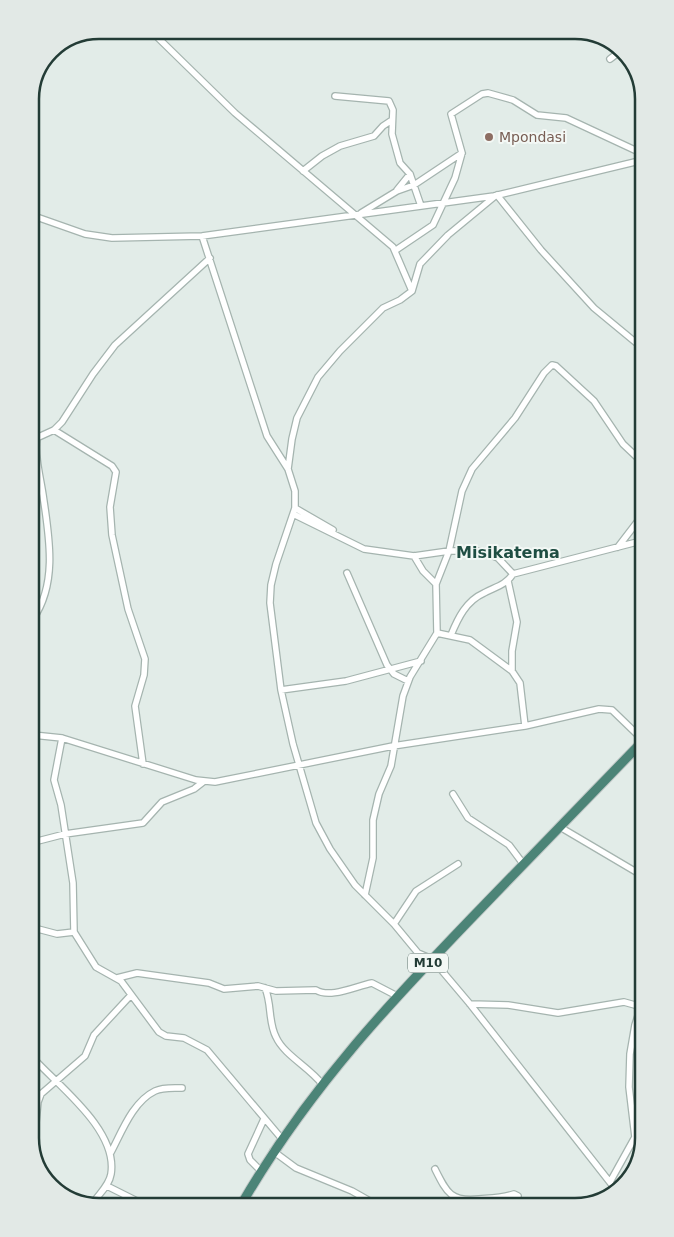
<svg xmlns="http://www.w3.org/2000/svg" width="674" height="1237" font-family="'DejaVu Sans',sans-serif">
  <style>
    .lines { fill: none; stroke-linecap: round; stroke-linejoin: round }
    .minor-casing { stroke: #a5b4af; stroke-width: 8 }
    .trunk-casing { stroke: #c1c8c7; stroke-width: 11 }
    .minor { stroke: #fff; stroke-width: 5.5 }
    .trunk { stroke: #4c8477; stroke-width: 9 }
    .education-dot { fill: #8d6e63; stroke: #f3f8f5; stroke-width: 2 }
    .labels { text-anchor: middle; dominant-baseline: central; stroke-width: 4; stroke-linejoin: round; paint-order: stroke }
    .shield { fill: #f3f8f5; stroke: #61746f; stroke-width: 1 }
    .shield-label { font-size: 12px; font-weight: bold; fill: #233c36 }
    .education-label { font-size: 14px; fill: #785e54; stroke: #f3f8f5; text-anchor: start }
    .quarter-label { font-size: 16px; font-weight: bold; fill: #1f4e43; stroke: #f3f8f5 }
    .rim { fill: none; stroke: #233c36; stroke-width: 2.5 }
  </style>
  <rect width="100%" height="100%" fill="#e2ece8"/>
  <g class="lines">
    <g class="minor-casing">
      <path id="minor" d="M150 30 235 113 393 247 412 291
        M610 59 622 50
        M335 96 389 101 393 110 392 134 400 163 410 174 421 206
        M303 171 322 156 340 146 374 136 383 126 392 120
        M397 190 410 174
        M497 195 541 250 594 308 640 346
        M361 213 397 191 414 185 462 153
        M31 215 85 234 112 238 202 236 494 196 639 161
        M202 236 267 436 288 469 295 491V508L276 564 271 585 270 603 281 690 293 744 316 823 330 849 355 885 394 924 418 953 432 959 470 1004 616 1190
        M396 250 433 225 455 178 462 153 451 114 482 94 488 93 513 100 537 115 566 118 639 152
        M54 430 112 466 116 472 110 507 112 535 128 609 145 659 144 675 135 706 143 764
        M32 440 54 430 62 422 93 374 115 345 210 258
        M288 469 292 439 297 418 318 377 340 351 383 308 400 300 412 291 420 264 448 235 494 197
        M295 508 333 530
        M293 514 364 549 414 556 449 551H482L498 558 513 574
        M618 547 641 517
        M414 556 423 571 436 584
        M347 573 387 665 394 674 408 681
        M508 581 517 622 512 651V671
        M33 619C58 583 49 536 43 495 40 475 35 459 37 438
        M437 633 470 640 512 671 520 683 525 726
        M451 635C458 618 466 601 484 593 495 587 506 585 513 574L641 541
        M281 690 346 681 421 661
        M33 735 62 738 196 780 215 782 393 746 525 726 599 709 612 710 642 739
        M62 738 54 780 61 805 73 883 74 932
        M453 794 468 818 509 845 524 865
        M560 827 643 876
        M34 842 65 834 143 823 162 802 194 789 203 782
        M365 895 373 858V820L379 794 391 766 403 696 410 677 437 633 436 584 449 551 462 491 472 469 515 418 544 373 552 365 556 366 594 401 623 444 641 461
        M394 924 416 891 458 864
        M34 930 38 929 57 934 74 932 96 967 121 981 159 1032 166 1036 184 1038 207 1050 282 1139
        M117 978 137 973 209 983 224 989 258 986 276 991 316 990C330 999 356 986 372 983L397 996
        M265 988C272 1004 268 1022 276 1037 284 1055 309 1067 322 1084
        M470 1004 508 1005 558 1013 624 1002 642 1007
        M35 1060C61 1088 118 1131 111 1174 109 1187 97 1195 91 1206
        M35 1132 38 1102 41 1094 85 1056 94 1035 131 995
        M273 1151 296 1168 352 1191 375 1204
        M110 1154C121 1134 132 1102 155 1091 163 1087 173 1088 182 1088
        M435 1169C447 1193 451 1202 479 1199 492 1198 501 1198 514 1194L518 1196 516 1203
        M261 1171 250 1160 248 1154 264 1119
        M610 1182 635 1137 629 1087 630 1054 635 1025 643 1000
        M107 1186 147 1206"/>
    </g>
    <g class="trunk-casing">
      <path id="trunk" d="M241 1205C310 1086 394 998 489 900 540 848 591 795 642 742"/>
    </g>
    <use href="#minor" class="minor"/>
    <use href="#trunk" class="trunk"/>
  </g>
  <circle class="education-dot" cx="489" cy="137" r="5"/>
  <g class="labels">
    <rect class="shield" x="408" y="953.5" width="40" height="19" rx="4"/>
    <g class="shield-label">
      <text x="428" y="963">M10</text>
    </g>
    <g class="education-label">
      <text x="499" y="137">Mpondasi</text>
    </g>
    <g class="quarter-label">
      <text x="508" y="552">Misikatema</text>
    </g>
  </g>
  <path d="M0 0H674V1237H0ZM99 39H575A60 60 0 0 1 635 99V1138A60 60 0 0 1 575 1198H99A60 60 0 0 1 39 1138V99A60 60 0 0 1 99 39Z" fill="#e2e9e6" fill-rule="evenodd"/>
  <path class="rim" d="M99 39H575A60 60 0 0 1 635 99V1138A60 60 0 0 1 575 1198H99A60 60 0 0 1 39 1138V99A60 60 0 0 1 99 39Z"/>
</svg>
